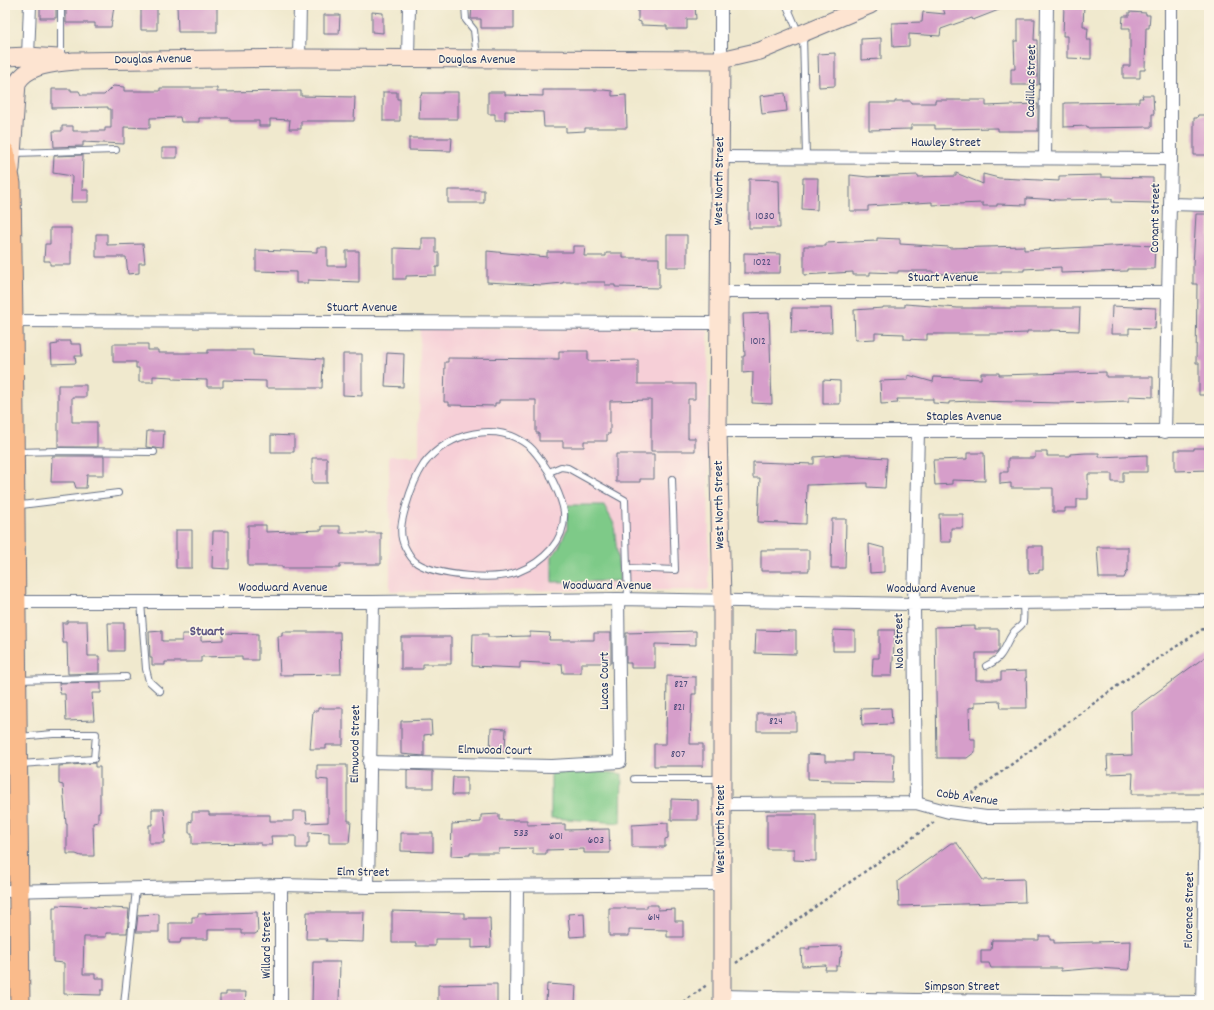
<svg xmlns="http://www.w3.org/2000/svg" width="1214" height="1010" font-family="Dekko,sans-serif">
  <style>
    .built { fill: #f6cfd7 }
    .green { fill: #7eca88; stroke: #4c7c73 }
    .building { fill: #d69eca }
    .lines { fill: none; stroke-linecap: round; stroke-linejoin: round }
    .lane-casing { stroke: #667085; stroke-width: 8 }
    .street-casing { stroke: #667085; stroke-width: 14 }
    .secondary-casing { stroke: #667085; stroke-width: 19 }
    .primary-casing { stroke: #667085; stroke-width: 21 }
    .path { stroke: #667085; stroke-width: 2.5; stroke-dasharray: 3 3; stroke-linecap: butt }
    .lane { stroke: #fff; stroke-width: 6 }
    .street { stroke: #fff; stroke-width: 12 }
    .secondary { stroke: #fde4d1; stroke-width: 17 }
    .primary { stroke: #fabb8b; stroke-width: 19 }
    .labels { text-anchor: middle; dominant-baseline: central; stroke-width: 3; stroke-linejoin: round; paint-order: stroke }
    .number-label { font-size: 11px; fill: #4a4b79 }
    .street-label { font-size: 13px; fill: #1b2f5e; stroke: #fcf5e5 }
    .neighbourhood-label { font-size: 14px; font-weight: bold; fill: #5c5684; stroke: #fcf5e5 }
  </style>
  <rect width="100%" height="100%" fill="#fcf5e5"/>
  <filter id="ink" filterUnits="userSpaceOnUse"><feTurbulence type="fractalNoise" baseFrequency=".025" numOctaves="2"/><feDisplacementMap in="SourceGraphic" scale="8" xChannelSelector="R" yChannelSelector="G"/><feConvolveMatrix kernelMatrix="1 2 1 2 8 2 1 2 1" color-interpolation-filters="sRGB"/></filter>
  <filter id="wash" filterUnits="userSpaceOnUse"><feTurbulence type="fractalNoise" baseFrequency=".012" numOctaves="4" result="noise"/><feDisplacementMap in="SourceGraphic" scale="16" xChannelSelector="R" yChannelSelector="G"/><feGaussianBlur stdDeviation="0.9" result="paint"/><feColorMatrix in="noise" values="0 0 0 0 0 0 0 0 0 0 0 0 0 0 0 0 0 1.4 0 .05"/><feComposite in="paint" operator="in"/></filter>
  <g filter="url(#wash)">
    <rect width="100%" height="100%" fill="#f0e9ce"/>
    <path class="built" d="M700 327 708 330 709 590 390 591 389 456H419L420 328Z"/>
    <path class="green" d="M567 505H604L614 524 620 581 552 582V556L558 549 567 529Z
      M551 766 622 774 621 823 551 818Z"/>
    <g id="blocks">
      <path class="building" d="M40 5H56V18H40Z
        M66 5 114 6 111 27H95V23H66Z
        M146 5H157V30H141V7H146Z
        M177 5H217V32H178Z
        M472 5H514V28H481V19H471Z
        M638 5H695L696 19H687V29H667V26L641 25V22L638 21Z
        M942 5H1009V6L973 20 972 18 941 29 940 36 909 34V46L893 47 892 23 922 22 923 12 945 14Z
        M1064 5H1084L1083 26H1085V28H1088L1087 40H1091V59L1067 58V36H1063Z
        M372 12 383 13V33L372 32Z
        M1129 12 1146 13V15H1150L1149 28H1146L1145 70H1140V78H1123V66H1130V28H1122L1123 16H1129Z
        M324 15H340L339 34H324Z
        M1018 19H1035L1034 40H1037L1038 85H1011V69H1015L1014 41H1018Z
        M881 38V59L861 60V39Z
        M835 53V86L819 87 818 54Z
        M113 86 124 87V91H160V88H217V92L301 91V96L355 97 354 121H301V129H289L290 120 270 119V126H259V121H230V118H199V122H181L180 117 150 118V128L124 127V144L83 142V146L54 147 53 131H62V126H73V131H105V128H111V109H108V107L52 108V89H71V91H79L81 95H104Z
        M543 90H604L612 91V96L626 95 627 128H585V131L566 132V127H544L543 112 505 111V120H495V114H488V92H505V95L543 96Z
        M383 92H397V99H400V121H383Z
        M443 92H458V119H419L420 96H421L422 93H443Z
        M785 93 787 111 762 114 760 96Z
        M1142 95H1153L1154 114H1152V127L1087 128V126L1064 127V103L1139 102V98H1143Z
        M935 100H986V106L1038 104V131H998V128L935 129V125H911V129L869 130V103H895V101H911V103H935Z
        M1198 115H1209V155H1194V118H1197Z
        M409 138H452L451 151 409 150Z
        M162 148H177V158H162Z
        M83 155 82 190H88V202H71L72 176 53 173 54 156Z
        M956 173 983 184V174L999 178 1059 181V176L1101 175V177L1153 178V203L1112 202V199L1059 200 1026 198V205L997 204V206H983V203L932 205V202L868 206V211H850V175L868 177 918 175V177L956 176Z
        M803 178H818L817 210 802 209Z
        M749 179 779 180 780 228H749Z
        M448 190H484V203H448Z
        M1196 214H1209V395H1199V363H1196L1197 284H1193V265Z
        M50 228H71V265H50V261H44L45 244H50Z
        M96 234H107V245L143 244 145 263H139V273L128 274 126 257H96Z
        M667 235H687V267H667Z
        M422 238H436V253H439V267H436V275L406 276V279H394V248L422 249Z
        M877 238 900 239V244L949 247V248L1024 246V250L1133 245 1155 246 1154 269H1127V271L1061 273V267L1024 269V271H1001V273L933 274V271H898V273L870 272V275H853V272L804 275V246H826V243L877 241Z
        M573 246H585L584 256H606V253H623V258H659V288L615 287V285H605V282H563V283L542 285 487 282V251L547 257V252H573Z
        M317 247H327V266H346V251H359V282L308 280V283H296V272L256 271V250L317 252Z
        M744 253 781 254 780 273H744Z
        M905 304 958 308H1080L1079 331 1050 330V331H1027V333L999 334H927V340L904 339V334L875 333V339L855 340 854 310 883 308V307H905Z
        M1112 306 1156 308 1155 329 1129 328V334H1111Z
        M792 308H831L832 332 791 333Z
        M769 313 772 404 752 403 753 372 743 373V356H745L743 314Z
        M58 341H71V344H81L82 356H75L76 363 52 364 51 345 58 344Z
        M113 344H148V350H158V353H208V350H253V355L323 359 322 388H266V381L223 380V387H207V380L173 379V377L153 376V382H139V368H136V362H113Z
        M559 351H588V361L638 360V384H695V399H688V438H695V451H651V400L610 401V434H607V441H584V447H563V441H539V433H536V400H499V403H495V406L449 405V402H444L445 362H448V358L559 359Z
        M387 353 404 354 403 387 385 386Z
        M343 354H362V396L343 395Z
        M1106 372V377H1153V397L1129 396V401L1062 403 972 401 949 402V404L933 403V399H897L898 403 881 404 880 381 908 380V375L933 382 934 377 981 379V373H999V375Z
        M823 380 840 381V404H823Z
        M58 385H86V397H72V422H97V447H58Z
        M147 431H164L163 449 146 447Z
        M271 435 294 436V452H271Z
        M1194 448H1209V470L1175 471V450H1194Z
        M1035 452H1047V456H1070V454L1086 453H1099V457L1147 455V472H1123V482H1112V474H1088V499H1077V508H1065V512H1053V488H1011V483L1000 484V472H1008V458H1035Z
        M967 453H984L985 481 952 480V484L935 485 933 460 967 459Z
        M616 454H654V479H640V482H616Z
        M840 455H856V456L887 458 885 488 867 487V483L807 485 806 524 758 522 760 478H753V462L814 464V457Z
        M52 456H104V475H87L86 488H76L74 482H51Z
        M312 458H327V483H312Z
        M939 514H963V528H951V542H940Z
        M832 519H846L845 568H831Z
        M248 525H266V532L322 530V526H340V533H381V564H340V568H282V566H248Z
        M176 530H192V568H176Z
        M213 531H229V569L212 568Z
        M869 544 884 548V572L870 573Z
        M1028 546H1043V570H1039V573L1029 574V570H1028Z
        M1097 547H1128V569L1124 578H1099Z
        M761 550H809V571H761Z
        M67 621H87L88 656H99V673L68 674 67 643H63L62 623H67Z
        M108 623H124V651H109Z
        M975 626V629H999V649L997 653H976V680H1001V672L1026 671 1027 708H1001L1000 701 975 702V707L969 708 970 739H975V752L967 758H937L935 627Z
        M756 630 796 631V654L755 653Z
        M833 630 855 631V651H833Z
        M879 630H895L892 676H872L873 658H879Z
        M162 631V641H182V634H201V641L223 640V633L258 634V660H242V656L201 657V662H165V665H152V658H150L149 632Z
        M696 631V645L655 644V668H631V663H626V633Z
        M282 632H340L341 674 280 675 278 636H282Z
        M530 632 550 633 549 640H594V633H611V663H581V673H563L562 664 520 662V668L472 666 473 634H488V637L530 636Z
        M401 637H451V664H423V669H401Z
        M1209 654V794H1132L1133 773 1108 774 1107 756 1132 755 1131 711Z
        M667 676 696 677V694H692L690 744H703V766H654V744H666Z
        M101 682V693H92L94 720 66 721 65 694H60L59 683Z
        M318 708H343V745H326V749H310L313 711H318Z
        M891 708 892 724 862 725 861 709Z
        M757 713H796V731H757Z
        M431 720 432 734 424 735V756L401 754V721Z
        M491 728 506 729 505 752H490Z
        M853 753 894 754 893 783 831 782V780L808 779V754L825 755V761H853Z
        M95 763V767H100V812H98V822L93 823 94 856H81L76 854H67V824H66L63 785 59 784V766Z
        M317 765H347V811H348V821H351L349 843H329V833L309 832V843H307V848H296V836H271L272 845H261V843L192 844V833H189V821L192 822V812H209V815H270V821H293V811H306L307 823 328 822V780L317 779Z
        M407 770 433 771V788H407Z
        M453 777H467V795H452Z
        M671 799 698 800V820H671Z
        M152 809H164L166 834H164V843H149V825H152Z
        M499 814V820H527V825L565 824V830L609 829 610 853H584V849L546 850V854H533V848L499 849V853H470V855L451 856 452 824 481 822V815Z
        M767 814H816V861L794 860V849H767Z
        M668 823V838L665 839V847H632V825Z
        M401 833H433V852L401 851Z
        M951 843H957L983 880 1024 879 1025 902 899 906 898 881Z
        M57 905 129 909 127 933H106V937H84L83 974H95V978H104V990H101V995L64 994V963L53 962V907H57Z
        M647 905H658V910L675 909V921H683V937H667V930L629 929V936H609V908H647Z
        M392 911 464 913V918H490L491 947 472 948V939H435V946H416V943H392Z
        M257 912 258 932 255 934H242V930H208V939H181L180 943H169V923H192V917H198V914Z
        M307 912H364L363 942 326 941 327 939H306Z
        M584 913 585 936 570 937 568 914Z
        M159 914V932H136L138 915Z
        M1039 936H1050V940H1054V943L1131 941 1130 967 1129 970 1097 968 1061 971V968H991L989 963H981V950H991L992 940H1039Z
        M842 946 841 957H840L839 966H836V970H825L826 965 802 966 801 949H810L809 947Z
        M313 962H340L339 1003H312Z
        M497 984V1005H438V985Z
        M547 984 576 986 575 1004 546 1003Z
        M226 992H246L245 1005H220V995H226Z"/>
    </g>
  </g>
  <g filter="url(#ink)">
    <use href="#blocks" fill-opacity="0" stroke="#667085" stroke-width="1"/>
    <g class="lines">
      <g class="lane-casing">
        <path id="lane" d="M465 5 466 20 474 30 477 58
          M790 5 787 6 799 34
          M803 35 806 157
          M61 57V5
          M14 153 116 150
          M16 452 60 451 154 452
          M549 472C543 463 537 453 529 446 497 420 447 433 424 464 416 476 410 492 406 506 402 519 398 534 405 547 408 553 412 560 417 563 438 576 495 581 518 572 543 562 566 541 564 512 562 497 554 485 549 472L561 467 568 468 625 500 627 568
          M5 507 118 493
          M628 599 627 568 675 570 672 479
          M141 602 146 669 149 681 160 691
          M986 666C1005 657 1003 648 1013 633 1015 629 1022 627 1023 622 1024 616 1023 608 1023 603
          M18 680 126 677
          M19 737 53 734H96L94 759 20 764
          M634 779H721
          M124 1005 136 889"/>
      </g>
      <g class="street-casing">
        <path id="street" d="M721 5V60
          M28 56 30 5
          M299 58 300 5
          M408 60 409 5
          M720 157 1171 159
          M1045 157 1047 5
          M1170 204 1209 205
          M718 292H1168
          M6 321 719 323
          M718 431H1209
          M1165 432 1171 159V5
          M5 602H373L618 599 914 604 1209 601
          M369 762 552 766 620 762 618 599
          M916 803 914 604 918 431
          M721 804 916 803 949 812 986 817 1209 815
          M368 887 373 602
          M5 891 281 885 368 887 721 884
          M722 996 915 1000 1202 1002
          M281 1005V885
          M516 1005 517 886
          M1202 1005 1206 815"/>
      </g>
      <g class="secondary-casing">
        <path id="secondary" d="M5 57 28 56 58 58
          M721 60 718 431 722 601V1005
          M11 169 17 83C28 64 53 64 74 61L299 58 721 60 760 51 870 5"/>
      </g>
      <g class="primary-casing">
        <path id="primary" d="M5 152 11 184 13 321 20 1005"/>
      </g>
      <path class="path" d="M962 801 1124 681 1209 625
        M736 963 936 821
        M679 1005 708 984"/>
      <use href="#lane" class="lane"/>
      <use href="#street" class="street"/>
      <use href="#secondary" class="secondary"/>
      <use href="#primary" class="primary"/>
    </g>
  </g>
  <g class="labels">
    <g class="number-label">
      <text x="765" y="217">1030</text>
      <text x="762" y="263">1022</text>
      <text x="758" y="342">1012</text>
      <text x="681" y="685">827</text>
      <text x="679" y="708">821</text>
      <text x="776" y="722">824</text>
      <text x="678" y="755">807</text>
      <text x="521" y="834">533</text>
      <text x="556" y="837">601</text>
      <text x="596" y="841">603</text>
      <text x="654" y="918">614</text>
    </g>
    <g class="street-label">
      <text transform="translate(153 60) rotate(-1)">Douglas Avenue</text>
      <text x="477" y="60">Douglas Avenue</text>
      <text transform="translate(1032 81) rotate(-89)">Cadillac Street</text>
      <text x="946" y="143">Hawley Street</text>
      <text transform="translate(720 181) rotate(-89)">West North Street</text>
      <text transform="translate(1156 218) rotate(-89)">Conant Street</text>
      <text x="943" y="278">Stuart Avenue</text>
      <text x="362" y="308">Stuart Avenue</text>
      <text x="964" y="417">Staples Avenue</text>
      <text transform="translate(720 505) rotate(-91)">West North Street</text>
      <text x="607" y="586">Woodward Avenue</text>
      <text x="283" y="588">Woodward Avenue</text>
      <text x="931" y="589">Woodward Avenue</text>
      <text transform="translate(900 641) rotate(-91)">Nola Street</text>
      <text transform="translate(605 681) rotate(-90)">Lucas Court</text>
      <text transform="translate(356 744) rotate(-89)">Elmwood Street</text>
      <text transform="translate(495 751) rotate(1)">Elmwood Court</text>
      <text transform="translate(967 798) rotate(8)">Cobb Avenue</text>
      <text transform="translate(721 829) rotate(-90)">West North Street</text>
      <text transform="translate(363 873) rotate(1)">Elm Street</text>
      <text transform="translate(1190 910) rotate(-89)">Florence Street</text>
      <text transform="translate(267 945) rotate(-90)">Willard Street</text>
      <text x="962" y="987">Simpson Street</text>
    </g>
    <g class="neighbourhood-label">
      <text x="207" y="632">Stuart</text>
    </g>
  </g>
  <rect width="1214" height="1010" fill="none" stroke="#fcf5e5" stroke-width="20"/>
</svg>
